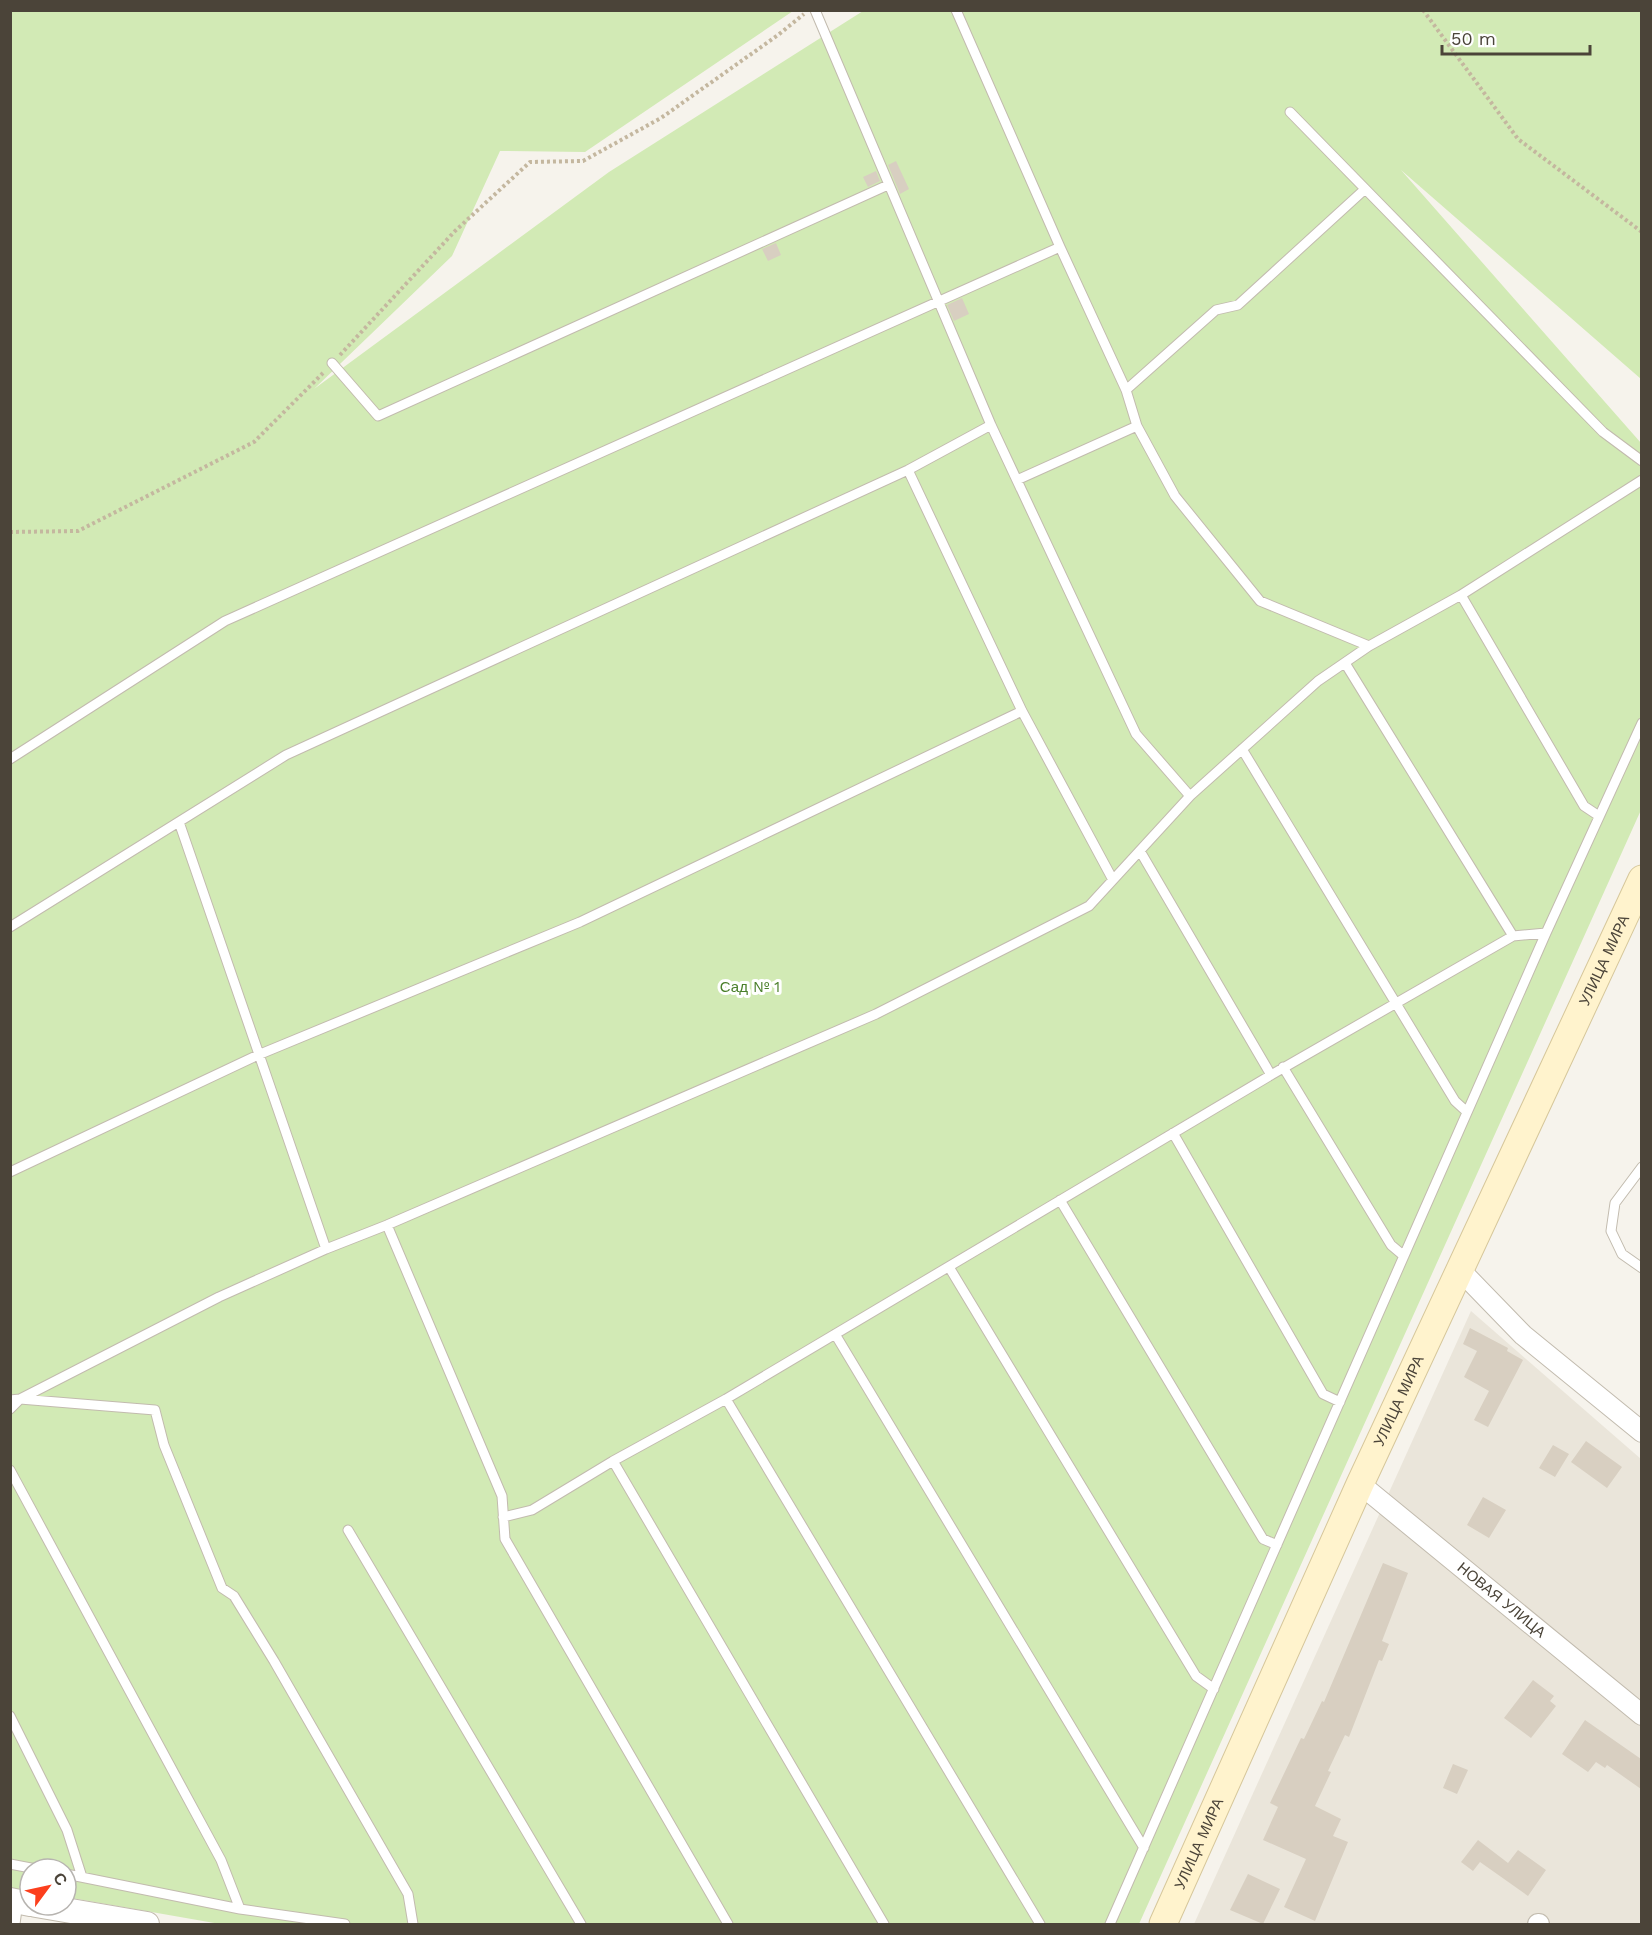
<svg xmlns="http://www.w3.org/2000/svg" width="1652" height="1935" font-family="'Work Sans',sans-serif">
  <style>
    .residential { fill: #eae5da }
    .green { fill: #d2eab5 }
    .building { fill: #d8cfc1 }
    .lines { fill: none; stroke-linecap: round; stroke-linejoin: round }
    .service-casing { stroke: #c2bbae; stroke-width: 11 }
    .minor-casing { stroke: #c2bbae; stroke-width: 22 }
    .tertiary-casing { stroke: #c2bbae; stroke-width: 26 }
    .secondary-casing { stroke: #d6c79b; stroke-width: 29 }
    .path { stroke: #c4b79f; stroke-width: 4; stroke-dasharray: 3 3; stroke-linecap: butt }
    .service { stroke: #fff; stroke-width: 9 }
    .minor { stroke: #fff; stroke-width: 20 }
    .tertiary { stroke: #fff; stroke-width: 24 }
    .secondary { stroke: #fff3cd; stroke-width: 27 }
    .labels { text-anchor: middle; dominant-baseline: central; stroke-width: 6; stroke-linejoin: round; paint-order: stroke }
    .street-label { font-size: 15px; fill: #4b4439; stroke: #fff }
    .park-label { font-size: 15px; fill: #4a7f2a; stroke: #fff }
  </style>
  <rect width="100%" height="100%" fill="#f6f3ec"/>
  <path class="residential" d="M1471 1311 1641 1459V1924H1194Z"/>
  <path class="green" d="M10 11H793L585 152 500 151 452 256 314 389 609 172 863 11H1641V379L1401 170 1641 443V810L1139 1924H220L66 1897V1869H30V1891L11 1888Z"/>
  <path class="building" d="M896 161 909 189 900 194 888 165Z
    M876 171 880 181 868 187 863 177Z
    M776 243 781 255 768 261 762 249Z
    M962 298 969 314 954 321 947 305Z
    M1470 1328 1508 1348 1507 1351 1523 1360 1488 1427 1474 1420 1489 1391 1464 1377 1477 1351 1463 1344Z
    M1586 1441 1622 1467 1607 1488 1571 1462Z
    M1553 1445 1569 1454 1555 1477 1539 1468Z
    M1483 1497 1506 1510 1489 1538 1467 1525Z
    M1383 1563 1408 1573 1382 1641 1389 1644 1382 1661 1379 1660 1349 1737 1345 1735 1328 1771 1331 1772 1315 1806 1341 1819 1333 1836 1348 1842 1315 1921 1284 1907 1306 1859 1263 1840 1278 1807 1270 1803 1301 1738 1304 1739 1322 1701 1324 1702Z
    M1533 1680 1554 1696 1550 1701 1556 1706 1531 1738 1504 1718Z
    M1585 1720 1641 1759V1789L1607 1765 1605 1768 1596 1762 1588 1772 1562 1754Z
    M1453 1764 1468 1770 1457 1794 1443 1788Z
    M1478 1840 1508 1863 1518 1850 1546 1870 1528 1896 1480 1862 1473 1871 1461 1862Z
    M1248 1874 1280 1889 1263 1924 1230 1910Z"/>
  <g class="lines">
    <g class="service-casing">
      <path id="service" d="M815 10 991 425 1136 734 1190 796
        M956 10 1060 247 1126 390 1137 426 1175 496 1260 601 1369 646
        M1290 112 1603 432 1642 461
        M332 363 378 416 888 185
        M1126 390 1216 310 1238 305 1364 190
        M908 470 1022 711 1113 880
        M1017 480 1137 426
        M1461 595 1584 806 1599 816
        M1345 663 1513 936
        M1242 749 1455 1101 1467 1112
        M10 759 225 621 1060 247
        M179 822 326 1249
        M1140 851 1271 1075
        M10 927 286 755 908 470 991 425
        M1283 1067 1391 1245 1404 1256
        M1173 1133 1323 1394 1340 1402
        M1642 1167 1615 1203 1611 1231 1622 1254 1642 1268
        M10 1172 258 1055 580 922 1022 711
        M1060 1200 1263 1539 1277 1545
        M387 1225 502 1496 505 1539 728 1924
        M949 1267 1196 1676 1214 1689
        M835 1334 1144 1848
        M726 1399 1040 1924
        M10 1400 20 1399 219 1297 326 1249 387 1225 876 1014 1089 906 1190 796 1318 681 1369 646 1461 595 1642 480
        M10 1409 20 1399 155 1410 164 1445 222 1588 234 1596 274 1661 408 1894 413 1924
        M613 1461 884 1924
        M10 1470 221 1860 240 1909
        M503 1517 532 1510 613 1461 726 1399 1271 1075 1513 936 1546 933
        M348 1530 581 1924
        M10 1716 67 1830 82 1877
        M10 1864 36 1869
        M66 1874 240 1909 345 1924
        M15 1924 18 1902
        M1110 1924 1546 933 1642 723"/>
    </g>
    <g class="minor-casing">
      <g id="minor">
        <path d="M1460 1270 1523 1335 1642 1432"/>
        <path id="s1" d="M1360 1484 1642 1715"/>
        <path d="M1538 1924H1539"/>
      </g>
    </g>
    <g class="tertiary-casing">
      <path id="tertiary" d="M10 1900 30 1904
        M36 1905 147 1924"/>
    </g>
    <g class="secondary-casing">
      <g id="secondary">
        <path id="s2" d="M1163 1924 1360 1484 1642 879"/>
      </g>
    </g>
    <path class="path" d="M1423 10 1518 139 1642 232
      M340 355 455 231 530 162 583 161 661 118 778 35 804 14
      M10 532 78 531 254 442 323 373"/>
    <use href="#service" class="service"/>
    <use href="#minor" class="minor"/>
    <use href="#tertiary" class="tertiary"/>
    <use href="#secondary" class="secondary"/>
  </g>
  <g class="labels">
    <g class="street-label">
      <text stroke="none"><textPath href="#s2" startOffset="1060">УЛИЦА МИРА</textPath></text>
      <text stroke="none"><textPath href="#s2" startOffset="574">УЛИЦА МИРА</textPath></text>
      <text stroke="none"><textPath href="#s1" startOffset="183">НОВАЯ УЛИЦА</textPath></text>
      <text stroke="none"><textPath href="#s2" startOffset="88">УЛИЦА МИРА</textPath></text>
    </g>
    <g class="park-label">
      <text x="750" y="987">Сад № 1</text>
    </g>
  </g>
  <rect width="1652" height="1935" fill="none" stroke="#4b4439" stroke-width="24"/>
  <g transform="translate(48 1887) rotate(57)"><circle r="28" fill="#ffffff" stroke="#b7b4b0" stroke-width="1.5"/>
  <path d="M0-4.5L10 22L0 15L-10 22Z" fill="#fc3f1d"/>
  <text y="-9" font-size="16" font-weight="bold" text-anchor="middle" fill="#4b4439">С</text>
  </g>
  <path d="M1442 45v9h148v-9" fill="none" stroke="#4b4439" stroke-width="3"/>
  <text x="1451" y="45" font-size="18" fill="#4b4439" stroke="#ffffff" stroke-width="4.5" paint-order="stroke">50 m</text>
</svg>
